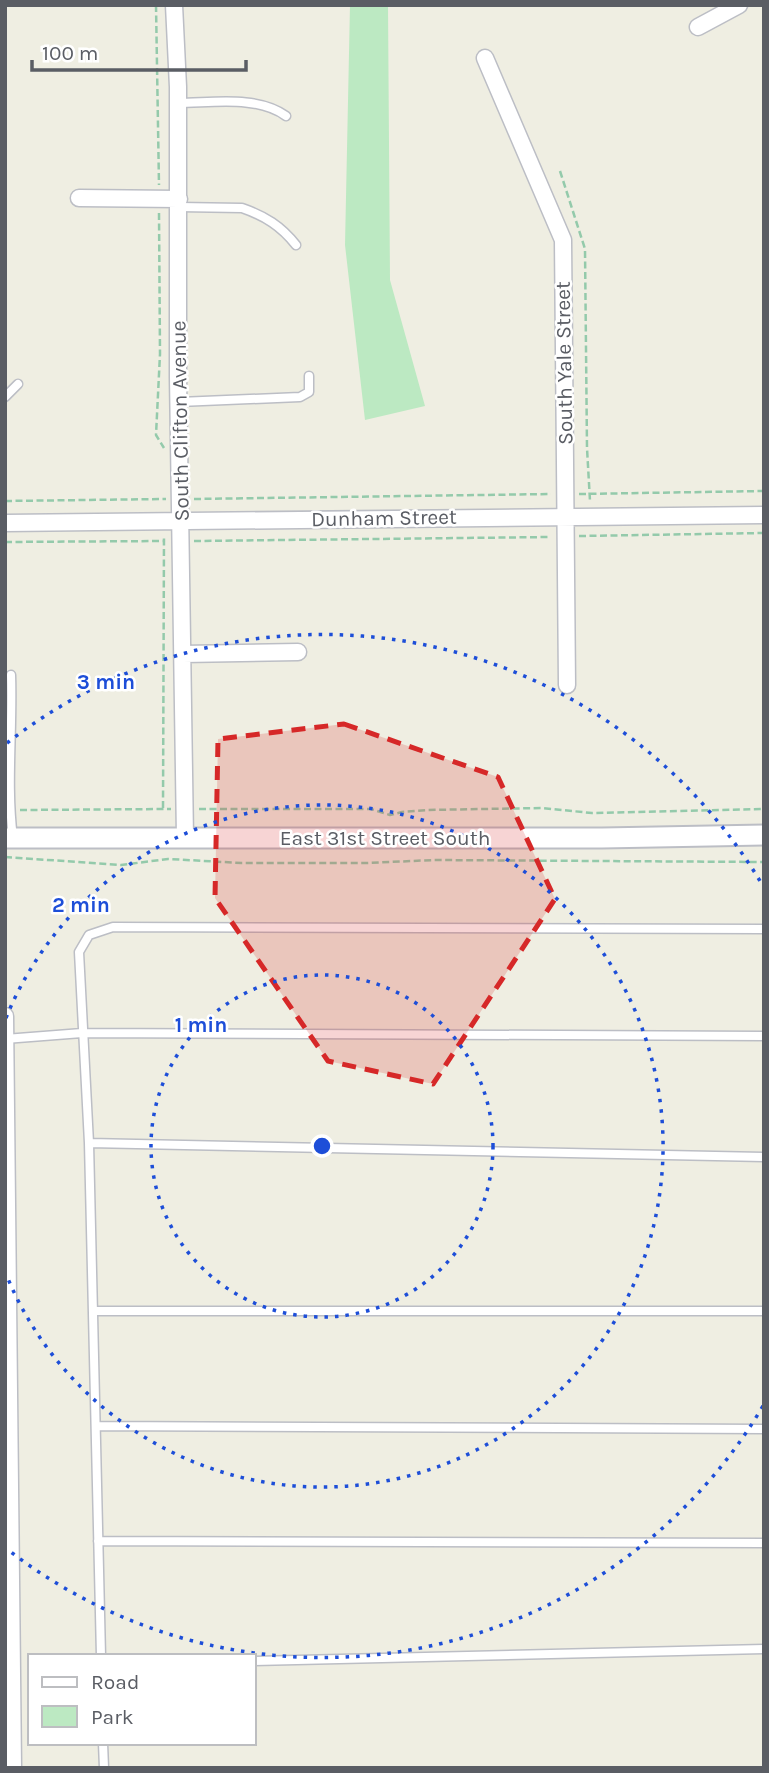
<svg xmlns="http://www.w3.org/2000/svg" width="769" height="1773" font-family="Karla,sans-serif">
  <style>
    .green { fill: #bce9c2 }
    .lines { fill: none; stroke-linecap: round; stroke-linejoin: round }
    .service-casing { stroke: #bcbec5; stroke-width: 11 }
    .minor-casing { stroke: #bcbec5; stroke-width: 19 }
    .tertiary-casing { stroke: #bcbec5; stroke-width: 23 }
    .path { stroke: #94caab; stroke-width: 2.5; stroke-dasharray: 7 3.5; stroke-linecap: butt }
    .service { stroke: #fff; stroke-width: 8 }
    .minor { stroke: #fff; stroke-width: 16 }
    .tertiary { stroke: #fff; stroke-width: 19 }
    .marked { fill: #d62828; fill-opacity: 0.2; stroke: #d62828; stroke-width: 5; stroke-dasharray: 14 9; stroke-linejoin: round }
    .ring { fill: none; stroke: #1d4ed8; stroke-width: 3.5; stroke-dasharray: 3.5 7 }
    .labels { text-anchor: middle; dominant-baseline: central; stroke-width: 5; stroke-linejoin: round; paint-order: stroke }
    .street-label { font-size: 21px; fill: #5a5d64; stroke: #fff }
    .centre { fill: #1d4ed8; stroke: #fff; stroke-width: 3.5 }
    .ring-label { font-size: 21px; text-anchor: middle; font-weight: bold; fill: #1d4ed8; stroke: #fff; stroke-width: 5; stroke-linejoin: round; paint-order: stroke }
  </style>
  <rect width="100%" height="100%" fill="#efeee2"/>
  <path class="green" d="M350 5H388L390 280 425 406 365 420 345 245Z"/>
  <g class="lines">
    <g class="service-casing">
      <path id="service" d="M178 103C212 103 257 95 286 116
        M179 207 242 208C265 216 281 226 296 245
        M5 397 18 384
        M179 402 300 397 309 392V376
        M11 675C13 729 6 784 13 838
        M5 1039 82 1033 764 1036
        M89 1143 764 1157
        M93 1311H764
        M96 1426 764 1429
        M98 1541 764 1543
        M101 1656 89 1143 79 952 89 935 113 927 764 929
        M254 1661 764 1649
        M103 1743 104 1768"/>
    </g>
    <g class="minor-casing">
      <path id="minor" d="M174 5 178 87V377L185 838
        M698 27 739 5
        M485 58 563 240 567 685
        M79 198 179 199
        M5 523 764 515
        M183 654 298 652
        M5 1016 13 1768"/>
    </g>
    <g class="tertiary-casing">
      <path id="tertiary" d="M5 838H602L764 835"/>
    </g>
    <path class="path" d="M156 5 159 185
      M560 171 585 249 587 448 590 501
      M159 213 160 354 156 435 164 448
      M579 494 764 491
      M194 499 551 494
      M5 501 166 499
      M579 536 764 533
      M194 541 551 537
      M5 542 163 541
      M163 808 164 535
      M199 809H371L390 815 402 812 428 810 541 808 592 813 764 809
      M20 810 171 809
      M5 857 121 865 168 859 242 863H367L434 860 764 862"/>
    <use href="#service" class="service"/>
    <use href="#minor" class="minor"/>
    <use href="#tertiary" class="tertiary"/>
  </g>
  <path class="marked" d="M344 724 498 777 555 899 433 1084 328 1061 215 898 218 739Z"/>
  <g class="ring">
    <circle cx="322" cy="1146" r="171"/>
    <path d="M6 1018A341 341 0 1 1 6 1274"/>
    <path d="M763 1406A512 512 0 0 1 7 1549M7 743A512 512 0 0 1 763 886"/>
  </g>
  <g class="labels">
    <g class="street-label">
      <text transform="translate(564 363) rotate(-91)">South Yale Street</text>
      <text transform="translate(180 421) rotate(-91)">South Clifton Avenue</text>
      <text transform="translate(384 518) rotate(-1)">Dunham Street</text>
      <text x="385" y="838">East 31st Street South</text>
    </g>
  </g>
  <circle cx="322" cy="1146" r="10" class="centre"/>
  <g class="ring-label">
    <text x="106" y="689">3 min</text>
    <text x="81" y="912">2 min</text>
    <text x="201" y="1032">1 min</text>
  </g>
  <rect width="769" height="1773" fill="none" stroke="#5a5d64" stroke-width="14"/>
  <rect x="28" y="1654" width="228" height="91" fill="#ffffff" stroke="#bdbec1" stroke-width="2"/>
  <rect x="42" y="1677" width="35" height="10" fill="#ffffff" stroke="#bdbec1" stroke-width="2"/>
  <text x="91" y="1689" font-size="21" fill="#5a5d64">Road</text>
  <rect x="42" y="1706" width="35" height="21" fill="#bce9c2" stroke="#bdbec1" stroke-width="2"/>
  <text x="91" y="1724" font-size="21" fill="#5a5d64">Park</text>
  <path d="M32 60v10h214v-10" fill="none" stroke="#5a5d64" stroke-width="3.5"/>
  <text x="42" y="60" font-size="21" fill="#5a5d64" stroke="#ffffff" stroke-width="5" paint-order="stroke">100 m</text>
</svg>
